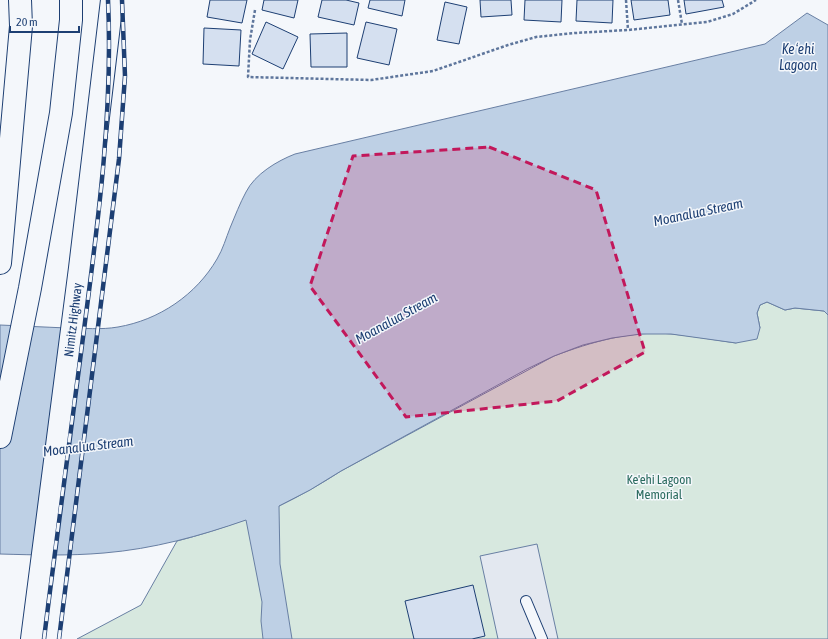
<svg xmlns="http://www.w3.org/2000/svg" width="828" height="639" font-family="'Asap Condensed',sans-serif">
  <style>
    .green { fill: #d7e8df; stroke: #687fa3 }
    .parking { fill: #e3e8f0; stroke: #687fa3 }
    .water { fill: #bed0e5; stroke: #687fa3 }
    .building { fill: #d5e0f0; stroke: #1d3f73 }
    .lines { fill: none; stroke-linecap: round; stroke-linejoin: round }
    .service-casing { stroke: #1d3f73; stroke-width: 12 }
    .primary-casing { stroke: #1d3f73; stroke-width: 24 }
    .motorway-casing { stroke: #1d3f73; stroke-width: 24 }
    .path { stroke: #5e769c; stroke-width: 2.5; stroke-dasharray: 3 2; stroke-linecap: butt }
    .service { stroke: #f4f7fb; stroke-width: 10 }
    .primary { stroke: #f4f7fb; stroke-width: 22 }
    .motorway { stroke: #f4f7fb; stroke-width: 22 }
    .rail-casing { stroke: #1d3f73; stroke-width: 4.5 }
    .rail { stroke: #f4f7fb; stroke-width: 3; stroke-dasharray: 9; stroke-linecap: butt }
    .marked { fill: #c2185b; fill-opacity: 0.2; stroke: #c2185b; stroke-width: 3; stroke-dasharray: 8 5; stroke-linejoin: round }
    .labels { text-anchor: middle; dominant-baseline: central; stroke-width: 3; stroke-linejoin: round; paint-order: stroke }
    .street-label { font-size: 13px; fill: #1d3f73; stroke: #f4f7fb }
    .park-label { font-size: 13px; fill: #2c6c60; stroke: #f4f7fb }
    .water-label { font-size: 14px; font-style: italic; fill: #1d3f73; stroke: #f4f7fb }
  </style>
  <rect width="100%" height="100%" fill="#f4f7fb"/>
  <path class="green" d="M767 302 785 310 795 308 824 311 828 315V639H77L141 605 177 541C212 532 246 520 279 506 300 496 321 484 341 471L554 356C591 342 632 330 672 334 693 336 715 340 736 343L760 328 757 313 760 305Z"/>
  <path class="parking" d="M537 544 558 639H498L480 556Z"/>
  <path class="water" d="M807 13 828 25V315L824 311 795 308 785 310 767 302 760 305 757 313 760 328 757 339 736 343 671 334H641L612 338 583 345 554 356 527 369 341 471 310 490 279 506 280 564 292 639H263L261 621 262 602 246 520C200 536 153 549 104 553 69 556 35 555 0 554V325C22 326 44 327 67 328 84 328 101 330 118 327 159 320 196 295 217 259 223 249 226 238 230 228 235 216 240 203 246 192 255 174 277 161 295 154L765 44Z"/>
  <path class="building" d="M210 0H247L242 23 207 17Z
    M264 0H298L294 18 262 10Z
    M322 0H346L359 3 354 25 318 17Z
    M370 0H405L402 16 368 8Z
    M480 0H511L512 15 481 17Z
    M525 0H562L561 22 524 20Z
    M577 0H613L612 23 576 21Z
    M631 0H668L670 15 634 20Z
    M684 0H722L724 7 686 14Z
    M445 2 467 7 459 44 437 40Z
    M266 22 298 37 283 69 252 54Z
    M366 22 397 29 389 65 357 58Z
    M204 28 241 30 239 66 203 64Z
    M347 33V67H311L310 34Z
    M473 585 485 636 472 639H414L405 601Z"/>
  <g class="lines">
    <g class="service-casing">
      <path id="service" d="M526 601 542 639"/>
    </g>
    <g class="primary-casing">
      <path id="primary" d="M0 437 30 288 61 113 71 20V0
        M32 639 80 268 112 0"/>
    </g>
    <g class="motorway-casing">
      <path id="motorway" d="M0 263 21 26 20 0"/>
    </g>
    <path class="path" d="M626 0 628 30
      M678 0 682 24
      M255 10 250 40 248 77 371 80 433 71 508 45 536 37 575 33 628 30 707 22 733 14 756 0"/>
    <use href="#service" class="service"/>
    <use href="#primary" class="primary"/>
    <use href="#motorway" class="motorway"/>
    <g class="rail-casing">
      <path id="rail" d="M44 639C57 533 71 427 85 322 99 215 113 108 108 0
        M59 639 119 159 125 76 122 0"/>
    </g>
    <use href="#rail" class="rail"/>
  </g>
  <path class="marked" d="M489 147 596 190 645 352 557 401 406 417 310 286 353 156Z"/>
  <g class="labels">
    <g class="street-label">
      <text transform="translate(73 320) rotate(-83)">Nimitz Highway</text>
    </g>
    <g class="park-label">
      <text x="659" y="479">Ke'ehi Lagoon<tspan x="659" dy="15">Memorial</tspan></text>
    </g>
    <g class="water-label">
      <text x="798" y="49">Keʻehi<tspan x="798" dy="16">Lagoon</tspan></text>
      <text transform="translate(698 212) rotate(-12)">Moanalua Stream</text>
      <text transform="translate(396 318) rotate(-29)">Moanalua Stream</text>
      <text transform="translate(88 446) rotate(-7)">Moanalua Stream</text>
    </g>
  </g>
  <path d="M10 26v6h69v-6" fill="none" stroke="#1d3f73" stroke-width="2"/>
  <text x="16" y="26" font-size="12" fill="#1d3f73" stroke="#f4f7fb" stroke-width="3" paint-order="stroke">20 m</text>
</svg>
